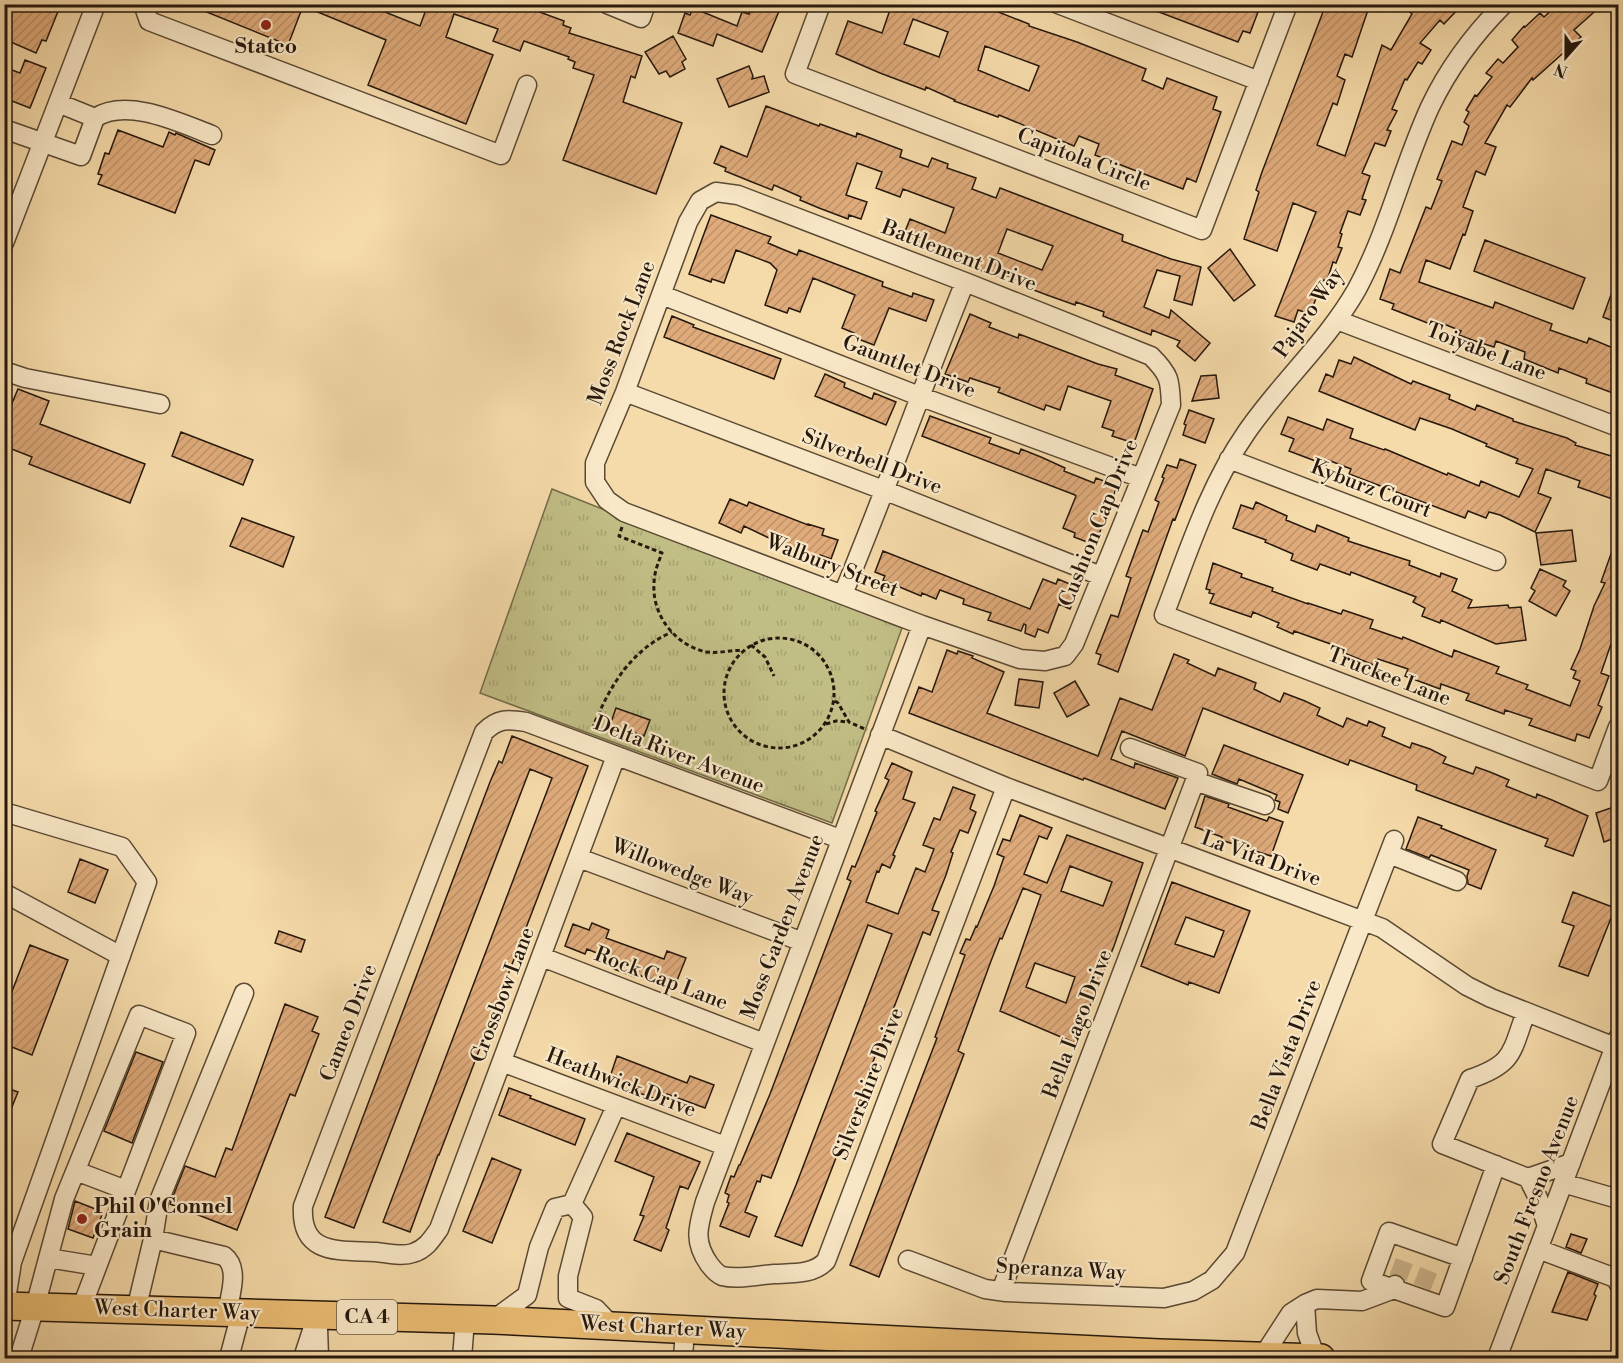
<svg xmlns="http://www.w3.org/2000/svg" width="1623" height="1363" font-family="'Libre Bodoni',serif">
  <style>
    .park { fill: url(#park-tufts); stroke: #746b49; stroke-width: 1.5 }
    .building { fill: url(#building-hatch); stroke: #26180d; stroke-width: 1.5; fill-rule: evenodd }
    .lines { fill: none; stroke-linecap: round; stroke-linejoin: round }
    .minor-tunnel { stroke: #ccb48b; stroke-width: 18; stroke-dasharray: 18 9; stroke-linecap: butt }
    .minor-casing { stroke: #5a4934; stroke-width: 21 }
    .highway-casing { stroke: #26180d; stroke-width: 30 }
    .path { stroke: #26180d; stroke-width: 3; stroke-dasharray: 4.5 3; stroke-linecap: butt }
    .minor { stroke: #f9e8c8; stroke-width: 18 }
    .highway { stroke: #ebbe75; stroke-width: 27 }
    .poi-dot { fill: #8f2418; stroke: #f9e8c8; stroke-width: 2 }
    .labels { text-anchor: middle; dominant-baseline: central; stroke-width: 4.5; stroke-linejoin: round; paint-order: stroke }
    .shield { fill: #f9e8c8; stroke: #655645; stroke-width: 1.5 }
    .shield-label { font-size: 20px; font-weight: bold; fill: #26180d }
    .poi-label { font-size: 21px; font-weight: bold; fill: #26180d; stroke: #f9e8c8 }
    .street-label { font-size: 21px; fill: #26180d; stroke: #f9e8c8 }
  </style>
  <defs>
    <pattern id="park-tufts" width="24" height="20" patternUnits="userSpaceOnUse" patternTransform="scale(1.5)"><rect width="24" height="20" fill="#c1be85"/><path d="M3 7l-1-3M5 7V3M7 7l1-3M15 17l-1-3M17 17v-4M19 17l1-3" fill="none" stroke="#a6a372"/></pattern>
    <pattern id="building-hatch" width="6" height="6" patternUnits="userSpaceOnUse" patternTransform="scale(1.5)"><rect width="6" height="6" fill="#dfab7b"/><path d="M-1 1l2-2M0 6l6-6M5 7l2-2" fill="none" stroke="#bf9269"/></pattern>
  </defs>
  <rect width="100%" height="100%" fill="#f6dbaa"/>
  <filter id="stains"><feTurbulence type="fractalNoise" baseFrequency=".00333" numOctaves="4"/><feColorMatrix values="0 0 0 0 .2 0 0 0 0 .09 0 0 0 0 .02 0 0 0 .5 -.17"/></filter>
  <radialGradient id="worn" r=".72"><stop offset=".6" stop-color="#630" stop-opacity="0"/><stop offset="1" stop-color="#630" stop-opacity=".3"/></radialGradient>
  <path class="park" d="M552 489 902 628 832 823 480 693Z"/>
  <path class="building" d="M4 4H61L46 41 42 40 36 53 4 39Z
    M187 4H365L420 26 428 4H518L564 21 563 25 571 28 569 33 642 56 635 78 631 76 623 102 682 123 656 194 563 160 594 75 573 68 575 62 568 59 569 57 524 41 520 51 493 41 498 29 454 14 446 37 493 55 466 124 368 85 386 40 303 6 288 45Z
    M753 4H782L762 52 717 34 713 46 678 33 685 13 690 15 693 8 737 26 742 12 749 14Z
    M892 4H978L1029 24V26L1077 42 1146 69 1142 80 1163 89 1167 78 1217 97 1213 109 1221 112 1196 182 1187 178 1183 189 1095 155 1099 144 1079 136 1074 146 999 115 998 117 954 101 955 100 926 87 925 90 880 73 836 54 848 21 882 33ZM913 19 948 32 939 57 904 44ZM985 46 1039 66 1029 91 978 70Z
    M1143 4H1236L1258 12 1250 33 1243 31 1238 42 1143 6Z
    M1326 4H1370L1352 57 1345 54 1337 76 1345 80 1337 105 1333 103 1317 145 1345 156 1382 45 1391 50 1412 14 1401 4H1463L1444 24 1440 20 1420 43 1431 50 1422 64 1418 62 1407 80 1405 79 1392 109 1397 111 1387 130 1391 131 1385 146 1375 143 1362 173 1370 176 1362 199 1366 200 1360 215 1348 211 1340 233 1342 234 1338 247 1342 248 1336 263 1333 262 1327 281 1323 280 1310 314 1298 310 1294 322 1275 316 1316 212 1293 203 1277 251 1244 239 1259 192 1256 190 1262 172Z
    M1558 4H1603L1574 30 1581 37 1533 80 1532 78 1510 107 1507 105 1485 143 1496 147 1485 175 1476 171 1463 207 1473 211 1465 235 1463 234 1450 269 1426 260 1419 282 1493 308 1495 302 1552 324 1550 330 1587 343 1589 338 1618 350V395L1586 383 1587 379 1559 368 1558 373 1524 359 1525 352 1496 341 1494 347 1475 341 1459 335 1461 331 1444 324 1431 319 1430 324 1392 309 1394 304 1380 299 1390 269 1400 273 1426 207 1431 209 1442 181 1437 179 1452 141 1462 145 1469 126 1464 122 1469 112 1466 110 1475 95 1477 96 1492 77 1486 73 1498 59 1503 63 1518 47 1512 40 1524 26 1525 27 1540 13 1544 17Z
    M673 36 686 59 682 62 685 69 670 77 666 71 659 74 645 52Z
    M25 60 46 68 30 108 4 98V67L20 73Z
    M749 66 753 76 752 79 764 76 769 92 729 107 717 79Z
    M766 106 819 126 820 124 856 137 857 133 902 150 900 157 928 167 932 158 948 164 947 168 976 178 972 189 996 198 1000 188 1123 235 1122 241 1171 259 1201 267 1192 305 1174 300 1180 276 1157 270 1144 307 1169 318 1171 310 1210 343 1195 361 1177 346 1180 341 1152 330 1151 335 1103 316 1104 312 1076 302 1075 305 1047 295 1026 287 1027 283 1000 273 999 277 952 260 954 255 925 244 924 248 902 239 910 219 945 233 954 208 903 189 900 197 876 188 882 172 857 163 846 195 867 202 861 219 849 215 848 219 819 208 800 200 801 197 774 185 772 190 752 182 725 171 726 168 714 163 721 146 747 157ZM1007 229 1053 246 1042 270 998 253Z
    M118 130 163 147 169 132 175 135 176 133 215 150 209 165 195 160 175 213 98 184 102 175 98 174 105 153 109 154Z
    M711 215 771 237 768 243 782 249 797 255 799 250 883 282 882 286 912 297 913 293 934 300 926 321 889 308 874 345 853 337 854 333 842 328 855 295 813 278 800 312 789 308 787 313 765 305 777 270 770 263 736 250 724 283 712 279 711 282 689 274Z
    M1485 240 1585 278 1573 309 1474 271Z
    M1230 249 1255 285 1234 301 1208 268Z
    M1617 278H1618V323L1603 317Z
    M970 314 991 323 989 327 1018 338 1019 334 1098 364 1117 369 1115 375 1153 389 1134 443 1112 436 1114 431 1102 427 1111 401 1068 386 1060 410 1046 405 1044 410 998 392 1000 388 970 378 968 382 945 374Z
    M672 316 694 325 693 327 781 359 774 379 664 337Z
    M1354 357 1411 384 1413 381 1450 395 1449 399 1475 410 1477 405 1513 419V421L1567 438 1576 443 1575 445 1618 458V501L1578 487 1580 481 1546 469 1538 493 1551 498 1535 532 1500 515 1489 512 1486 518 1468 511 1465 518 1349 474 1351 469 1328 460 1326 465 1289 451 1294 439 1281 434 1288 417 1323 430 1327 419 1353 429 1350 438 1384 450 1385 449 1447 475 1448 473 1479 486 1481 481 1519 497 1533 469 1516 463 1518 459 1486 446 1487 444 1452 429 1420 418 1415 430 1319 391 1326 374 1333 377 1339 360 1351 364Z
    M825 374 845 383 844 387 872 399 874 393 896 402 886 425 815 396Z
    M1216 375 1219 398 1192 401 1201 376Z
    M18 389 49 401 40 424 145 464 130 503 29 464 32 457 4 446V422Z
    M1189 410 1214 419 1205 443 1183 435 1186 425 1184 424Z
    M930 416 991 438 989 443 1019 454 1021 449 1041 457 1065 468 1064 471 1094 483 1096 478 1117 486 1095 545 1074 537 1075 533 1063 528 1076 496 1075 495 922 436Z
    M181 432 253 460 243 485 172 456Z
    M1180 459 1196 465 1175 520 1173 519 1118 672 1098 664 1101 655 1096 653 1111 615 1118 617 1131 578 1126 576 1143 530 1148 532 1159 502 1155 500 1164 478 1162 477 1167 465 1177 468Z
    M730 499 747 506 749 502 808 525V524L824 529 822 535 838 540 831 559 820 555 819 557 773 540 744 526 741 533 719 523Z
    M1256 502 1287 516 1286 520 1315 532 1317 525 1349 538 1348 541 1410 561 1409 565 1440 577 1441 573 1457 579 1452 591 1472 600 1468 608 1508 605 1509 608 1521 607 1526 640 1496 644 1441 620 1440 623 1422 616 1425 608 1413 602 1416 597 1351 572 1350 575 1320 564 1317 570 1291 560 1293 554 1265 542 1266 540 1233 528 1241 505 1253 509Z
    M242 518 294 537 283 567 230 546Z
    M1572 530 1576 561 1541 565 1536 533Z
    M1617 537 1618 538V647L1611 644 1601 673 1609 676 1598 705 1602 707 1589 738 1577 734 1575 741 1529 725 1532 719 1505 710 1504 714 1466 700 1469 694 1441 684 1440 689 1405 676 1408 669 1378 659 1376 666 1337 650 1339 647 1294 631 1293 634 1277 627 1279 623 1253 612 1251 617 1210 603 1214 594 1209 593 1210 590 1206 589 1213 563 1242 574 1241 577 1273 588 1272 591 1308 604V603L1341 614 1343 610 1373 620 1370 628 1402 639 1403 637 1452 657 1454 650 1499 667 1496 673 1528 685 1526 689 1570 706 1580 681 1573 678 1576 671 1571 669 1580 649 1594 606 1605 583 1601 582Z
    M883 551 1030 609 1043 579 1056 584 1058 579 1079 588 1070 609 1059 604 1048 633 1038 629 1035 637 1025 633 1026 625 1024 624 1021 631 988 620 991 613 963 604 964 599 940 590 936 599 922 593 921 596 883 580 885 576 875 572Z
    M1540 569 1566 581 1563 586 1570 591 1556 616 1529 601 1535 591 1531 588Z
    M947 650 957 654 958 651 973 656 972 658 1004 672 987 713 1098 756 1120 698 1152 710 1174 654 1189 660 1187 663 1215 676 1218 668 1244 678 1256 683 1254 689 1280 702 1284 693 1305 701 1320 708 1317 715 1343 727 1347 718 1367 726 1369 721 1385 728 1382 736 1410 748 1412 743 1430 749 1446 757 1443 763 1473 774 1476 767 1490 772 1509 780 1506 786 1536 798 1537 794 1552 800 1588 816 1573 856 1545 846 1548 839 1416 790 1417 785 1350 760 1348 765 1203 708 1185 756 1122 731 1111 759 1134 768 1135 763 1178 778 1165 809 1084 778 1083 780 1062 772 909 713 919 687 932 692Z
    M1019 679 1043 682 1039 708 1015 705Z
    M1075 681 1089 705 1067 717 1054 693Z
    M616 708 650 720 644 736 632 732 631 736 609 728Z
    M512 736 588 766 439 1155H438L410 1232 383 1222 552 778 530 769 354 1228 325 1217 490 782 499 761 502 763Z
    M1224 745 1303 775 1288 813 1278 809 1280 802 1275 800 1277 795 1239 779 1237 784 1212 774Z
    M892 763 912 772 903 799 915 803 893 855 895 856 890 868 882 864 879 872 877 871 866 902 898 914 916 868 925 872 934 849 923 845 934 818 940 820 953 787 975 795 970 809 976 812 968 833 960 830 951 852 953 853 946 875 932 910 939 912 930 935 923 932 802 1246 775 1236 796 1185 892 934 868 925 771 1178 762 1175 760 1182 757 1181 745 1212 757 1217 749 1237 720 1226 729 1203 727 1202 729 1195 725 1193 731 1176 734 1177 739 1165H740L770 1094 851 881 847 879 852 866 855 867 860 855 877 812 875 811 889 780 885 778Z
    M1205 796 1229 804 1228 807 1267 821 1269 817 1283 822 1271 856 1221 840 1222 837 1195 827Z
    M1611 808 1613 814 1618 812V837L1604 842 1596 813Z
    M1020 815 1052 828 1047 839 1039 836 1024 874 1047 883 1067 835 1143 863 1114 946 1075 1043 1000 1011 1041 895 1023 888 1002 939 1000 938 991 961 958 1051 964 1054 879 1277 850 1265 937 1038 935 1037 965 955 960 953 966 939 970 940 976 926 977 927 994 886 1004 857 997 854 1003 839 1010 841ZM1070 866 1112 882 1103 906 1061 891ZM1035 963 1075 977 1066 1003 1026 987Z
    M1418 817 1442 826 1441 828 1496 850 1481 889 1468 884 1467 876 1469 870 1431 855 1429 858 1406 849Z
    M80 859 108 870 95 903 68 892Z
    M1172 882 1250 911 1219 993 1189 982 1188 985 1141 966ZM1186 917 1224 931 1214 957 1175 944Z
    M1573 892 1615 908 1588 976 1559 966 1574 926 1562 922Z
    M592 923 609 930 606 938 664 959 667 951 686 958 676 983 663 978 661 983 636 974 635 977 614 969 616 961 587 949 585 954 565 946 573 924 589 930Z
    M279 931 305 940 301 952 275 943Z
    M30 945 68 960 32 1055 4 1044V1012Z
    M285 1004 318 1017 312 1031 319 1034 295 1096 290 1094 237 1230 170 1204 185 1166 215 1177 226 1148 232 1150Z
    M136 1052 163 1062 132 1143 104 1131Z
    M617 1056 687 1083 690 1076 714 1085 705 1108 667 1094 666 1097 658 1094 656 1099 616 1085 619 1077 611 1074Z
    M4 1087 18 1092 5 1124H4Z
    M509 1088 531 1096 530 1098 585 1119 575 1145 499 1115Z
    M627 1133 700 1162 688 1189 680 1186 666 1228 669 1230 661 1251 634 1240 644 1216 640 1215 654 1177 615 1161Z
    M492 1158 521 1170 492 1243 463 1231Z
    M75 1201 103 1212 93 1238 68 1229Z
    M1571 1234 1587 1239 1581 1253 1566 1247Z
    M1568 1272 1598 1284 1594 1294 1596 1296 1587 1320 1552 1312Z"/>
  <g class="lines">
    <path class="minor-tunnel" d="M1398 1278 1407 1254
      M1422 1287 1432 1262"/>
    <g class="minor-casing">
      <path id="minor" d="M143 4 149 21 501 155 527 85
        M607 4 641 18 646 4
        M821 4 795 74 1202 230 1288 4
        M1058 4 1259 81
        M1504 4C1474 34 1448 69 1430 107 1403 166 1388 231 1357 289 1327 342 1280 383 1246 433 1208 488 1188 553 1164 615L1598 781 1618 727
        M95 118C127 97 180 123 212 135
        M4 129 81 156 95 118 58 103
        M716 192 738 195 965 282 1151 356C1170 375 1170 380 1171 405L1074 644 1065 656 1045 661 1020 659 922 625 624 512 607 500 595 482V463L625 392 688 222 700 201Z
        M4 243 96 4
        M662 295 919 396 1141 478
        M1337 320 1618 427
        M4 371 25 378 160 404
        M625 392 886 491 1101 576
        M1229 459 1496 561
        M843 594C886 491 923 385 965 282
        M922 625 705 1202C698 1227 693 1241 709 1264 712 1268 717 1274 722 1276 738 1280 758 1275 774 1274 792 1273 813 1275 826 1261L1006 787
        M880 735 1006 787 1382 928 1467 986 1491 998 1615 1047
        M616 756 439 1229C432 1239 426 1249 413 1253 402 1257 387 1253 376 1252 339 1250 300 1256 303 1206L484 732C498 718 508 719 526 722L840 839
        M1195 781 1265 805
        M4 812 122 847 147 882 12 1262
        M1389 854 1457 881
        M579 858 803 942
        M4 893 121 956
        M542 957 764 1043
        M1526 1012C1511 1053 1514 1064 1470 1079L1442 1144 1528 1178 1538 1198 1547 1226
        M502 1062 725 1146
        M76 1171 126 1190
        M1528 1178 1571 1163
        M1563 1183 1618 1199
        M572 1204 583 1217 568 1276V1298L596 1309 612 1326
        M572 1204 616 1106
        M153 1239 159 1201 244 993
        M1538 1249 1618 1279V1283
        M48 1258 97 1266
        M4 1259 12 1262 5 1306
        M908 1260 985 1289 1006 1292 1164 1298 1193 1291 1212 1280 1235 1253 1394 840
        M1395 1285 1394 1289 1371 1281 1389 1232 1463 1258
        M1001 1291 1198 773 1130 748
        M1305 1304 1317 1299 1362 1301 1394 1289 1445 1307 1496 1165
        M136 1310 153 1239 224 1256C240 1268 230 1295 227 1313
        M493 1320 527 1295 539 1247 555 1208 572 1204
        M318 1327 319 1358
        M1263 1356 1291 1313 1305 1304 1307 1333 1316 1358
        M19 1358 35 1307 64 1199 139 1015 186 1033 81 1309
        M229 1358 241 1313
        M303 1358 317 1315
        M462 1358 465 1320
        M683 1358 685 1329
        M1497 1358 1618 1038"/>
    </g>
    <g class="highway-casing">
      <path id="highway" d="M4 1306 493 1320 1159 1353 1321 1358"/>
    </g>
    <path class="path" d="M622 527 619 536 662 553C658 563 654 573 654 584 652 616 676 646 707 652 720 654 732 649 744 651
      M724 693a55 55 0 1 1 110 0a55 55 0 1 1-110 0Z
      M751 645 765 657 774 676
      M835 701 838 703 849 722 867 730
      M826 724 836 721 849 722
      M592 729C609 688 629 651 672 632"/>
    <use href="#minor" class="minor"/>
    <use href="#highway" class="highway"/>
  </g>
  <g class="poi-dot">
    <circle cx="266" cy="25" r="6"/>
    <circle cx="82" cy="1219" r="6"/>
  </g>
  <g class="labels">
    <rect class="shield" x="337" y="1300" width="60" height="34" rx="4.5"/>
    <g class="shield-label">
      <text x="367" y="1317">CA 4</text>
    </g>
    <g class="poi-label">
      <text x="266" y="47">Statco</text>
      <text x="94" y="1207" text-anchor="start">Phil O'Connel<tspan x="94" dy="24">Grain</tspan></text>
    </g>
    <g class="street-label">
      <text transform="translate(1084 160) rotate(21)">Capitola Circle</text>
      <text transform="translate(959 256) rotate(21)">Battlement Drive</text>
      <text transform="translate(1309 313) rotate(-55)">Pajaro Way</text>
      <text transform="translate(622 333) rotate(-69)">Moss Rock Lane</text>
      <text transform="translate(1486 352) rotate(21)">Toiyabe Lane</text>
      <text transform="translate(909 367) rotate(21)">Gauntlet Drive</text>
      <text transform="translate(872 462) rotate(21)">Silverbell Drive</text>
      <text transform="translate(1371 489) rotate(21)">Kyburz Court</text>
      <text transform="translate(1099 523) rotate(-68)">Cushion Cap Drive</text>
      <text transform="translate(832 566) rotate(21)">Walbury Street</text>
      <text transform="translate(1389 677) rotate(21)">Truckee Lane</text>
      <text transform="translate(679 755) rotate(21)">Delta River Avenue</text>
      <text transform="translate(1261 859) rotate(20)">La Vita Drive</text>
      <text transform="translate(682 872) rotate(21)">Willowedge Way</text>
      <text transform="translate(783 927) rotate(-69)">Moss Garden Avenue</text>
      <text transform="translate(661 979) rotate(21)">Rock Cap Lane</text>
      <text transform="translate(503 995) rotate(-69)">Crossbow Lane</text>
      <text transform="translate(349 1023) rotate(-69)">Cameo Drive</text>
      <text transform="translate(1078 1024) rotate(-69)">Bella Lago Drive</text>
      <text transform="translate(1287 1055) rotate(-69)">Bella Vista Drive</text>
      <text transform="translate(621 1083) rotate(21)">Heathwick Drive</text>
      <text transform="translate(869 1084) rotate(-69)">Silvershire Drive</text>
      <text transform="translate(1537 1190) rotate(-69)">South Fresno Avenue</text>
      <text transform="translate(1061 1270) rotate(3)">Speranza Way</text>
      <text transform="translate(177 1311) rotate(2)">West Charter Way</text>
      <text transform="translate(663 1328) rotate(3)">West Charter Way</text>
    </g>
  </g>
  <rect width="1623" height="1363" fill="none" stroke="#f6dbaa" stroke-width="24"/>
  <rect x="6" y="6" width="1611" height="1351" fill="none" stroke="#26180d" stroke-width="3"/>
  <rect x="12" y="12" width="1599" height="1339" fill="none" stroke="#26180d" stroke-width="1.5"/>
  <g transform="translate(1566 57) rotate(201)" stroke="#f9e8c8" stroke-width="4.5" paint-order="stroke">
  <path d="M0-4.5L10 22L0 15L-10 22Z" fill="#26180d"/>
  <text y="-9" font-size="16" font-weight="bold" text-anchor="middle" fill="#26180d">N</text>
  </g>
  <rect width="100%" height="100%" filter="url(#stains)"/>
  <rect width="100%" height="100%" fill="url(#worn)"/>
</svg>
